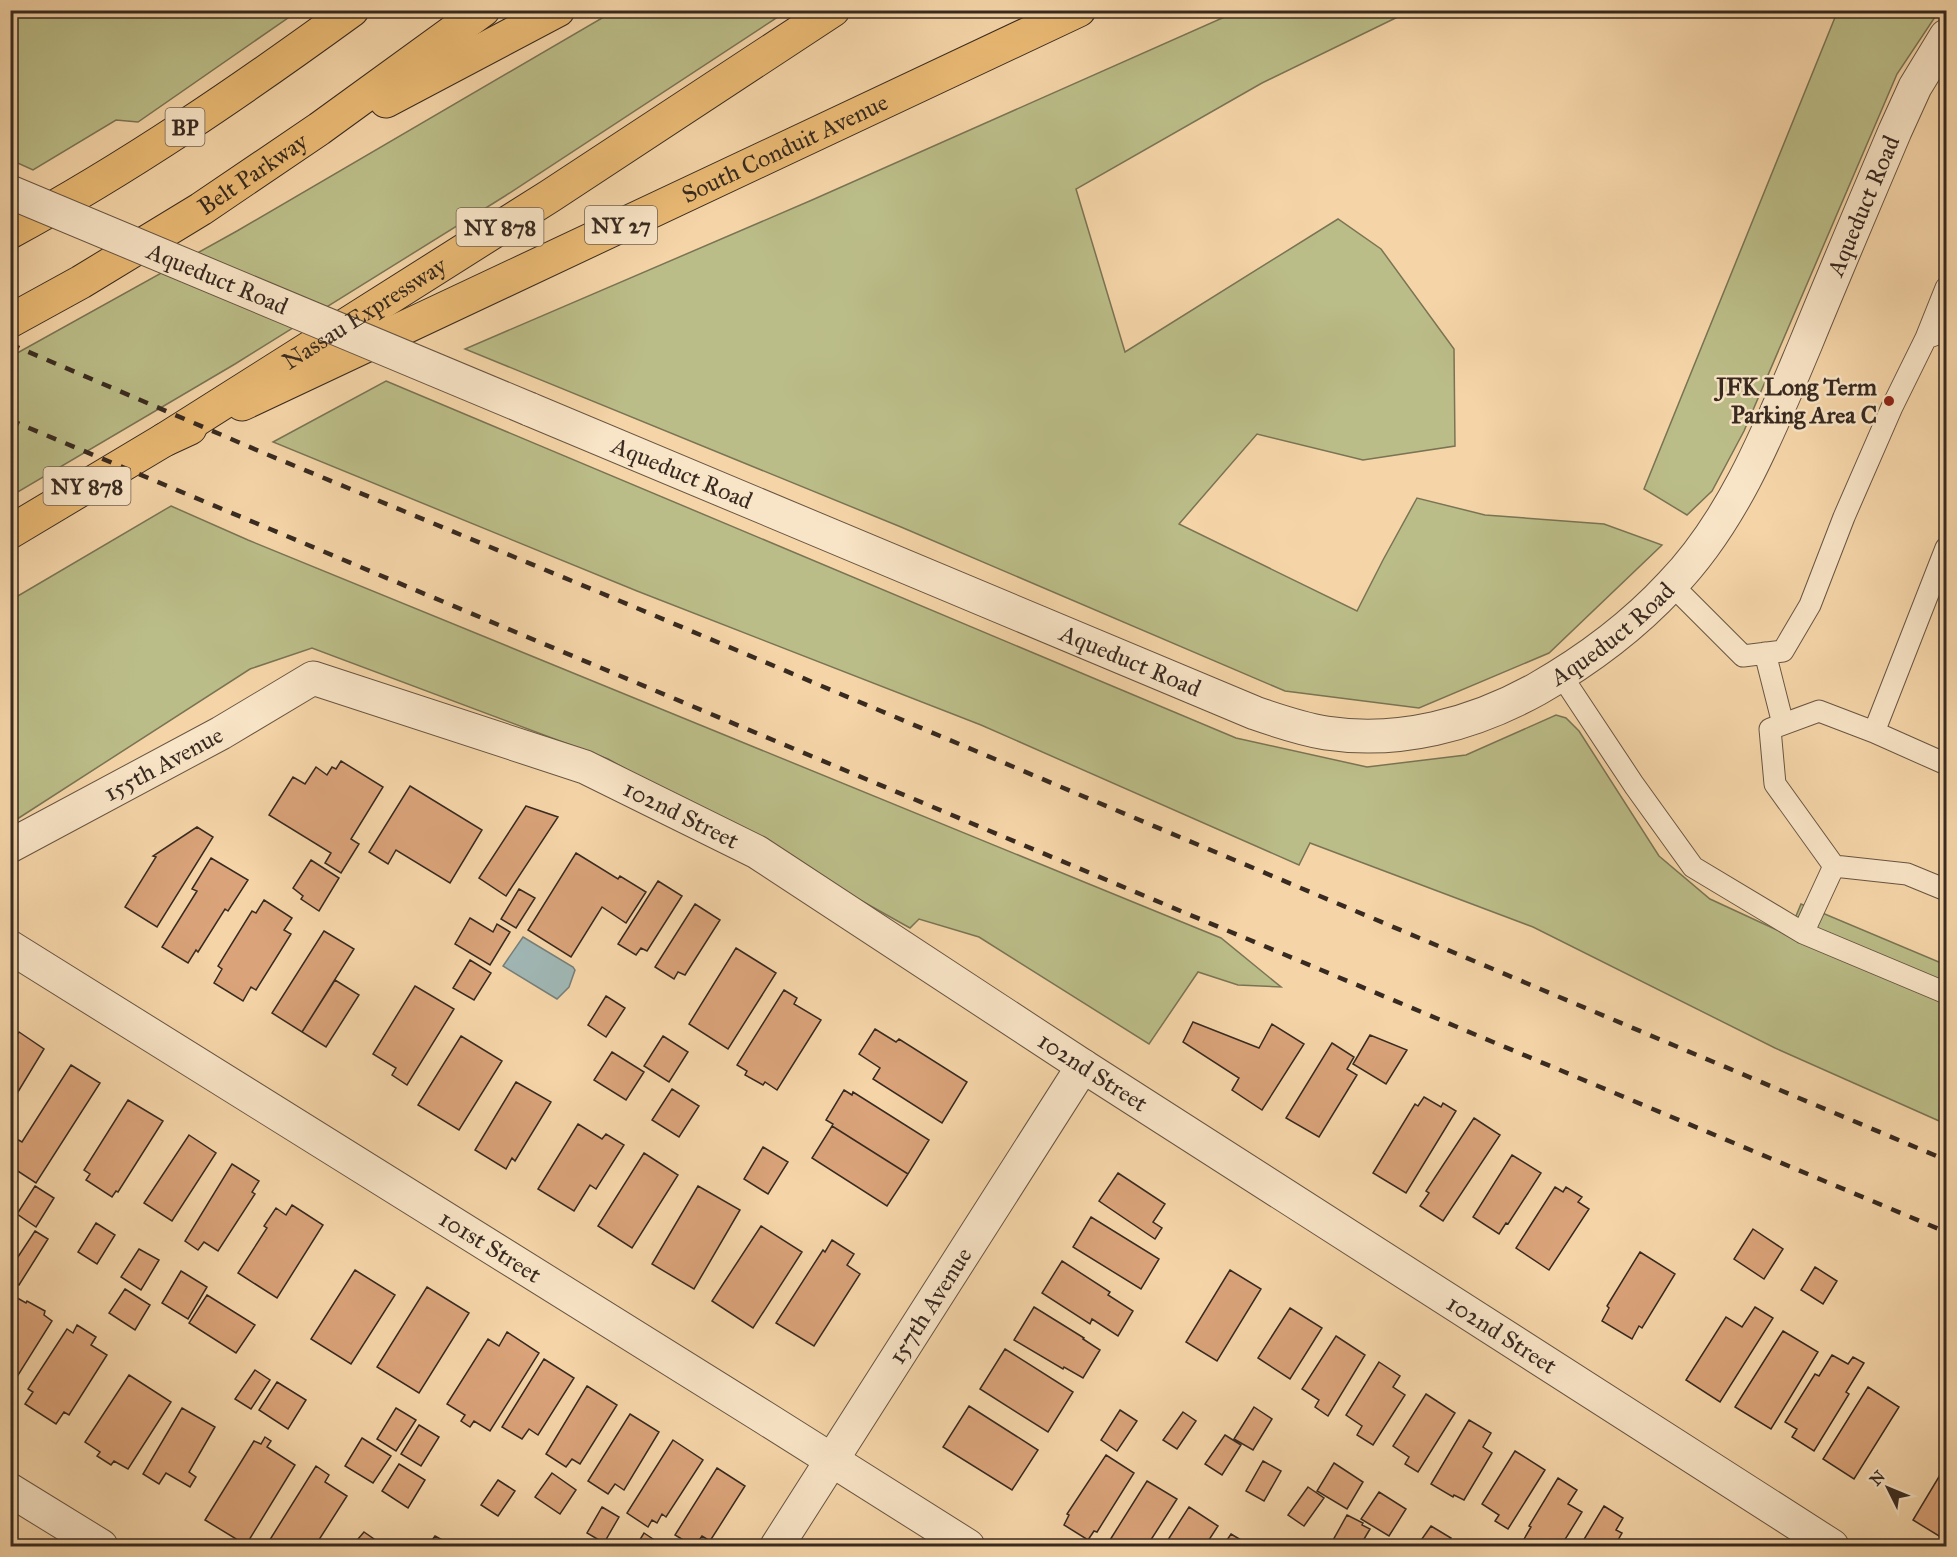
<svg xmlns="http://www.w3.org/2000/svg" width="1957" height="1557" font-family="'IM FELL Great Primer',serif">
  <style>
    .green { fill: #bbbd88; stroke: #7a7454; stroke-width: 1.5 }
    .water { fill: #a0b6b3; stroke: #767e78; stroke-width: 1.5 }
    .building { fill: #daa379; stroke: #382a20; stroke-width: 1.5 }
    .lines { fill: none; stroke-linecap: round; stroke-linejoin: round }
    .service-casing { stroke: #675542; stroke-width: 23 }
    .minor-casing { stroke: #675542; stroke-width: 35 }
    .trunk-casing { stroke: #382a20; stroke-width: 35 }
    .motorway-casing { stroke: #382a20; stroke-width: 35 }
    .service { stroke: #f8e4c6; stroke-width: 21 }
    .minor { stroke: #f8e4c6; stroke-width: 33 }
    .trunk { stroke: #eaba74; stroke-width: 33 }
    .motorway { stroke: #eaba74; stroke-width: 33 }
    .rail { stroke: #382a20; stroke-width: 4.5; stroke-dasharray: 10 10; stroke-linecap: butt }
    .minor-bridge-casing { stroke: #675542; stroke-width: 35; stroke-linecap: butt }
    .minor-bridge { stroke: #f8e4c6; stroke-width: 33 }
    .poi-dot { fill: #8f2418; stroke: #f8e4c6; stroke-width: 2 }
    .labels { text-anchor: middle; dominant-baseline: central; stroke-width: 5; stroke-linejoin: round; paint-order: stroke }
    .shield { fill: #f8e4c6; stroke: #726252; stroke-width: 1.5 }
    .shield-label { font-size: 22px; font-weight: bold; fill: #382a20 }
    .street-label { font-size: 24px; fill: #382a20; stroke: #f8e4c6 }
    .poi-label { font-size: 24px; font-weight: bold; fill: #382a20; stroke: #f8e4c6; text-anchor: end }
  </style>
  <rect width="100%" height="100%" fill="#f5d5a8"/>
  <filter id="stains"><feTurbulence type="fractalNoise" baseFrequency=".00333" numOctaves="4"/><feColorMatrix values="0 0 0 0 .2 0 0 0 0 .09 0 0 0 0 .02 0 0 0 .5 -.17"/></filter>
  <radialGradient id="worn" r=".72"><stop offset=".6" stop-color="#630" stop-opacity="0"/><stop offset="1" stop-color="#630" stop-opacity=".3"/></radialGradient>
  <path class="green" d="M1838 10 1939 11 1897 74 1744 431 1712 491 1687 515 1644 489Z
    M10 11 11 10 298 11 138 122 116 120 33 170 11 160Z
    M614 11H787L505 196 235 364 11 496 10 357 237 231Z
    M1238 11H1410L1262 83 1076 189 1125 352 1338 219 1381 249 1454 349 1455 446 1363 460 1257 434 1179 524 1357 611 1383 560 1417 498 1485 515 1604 524 1662 545 1549 653 1419 708 1285 691 901 527 465 349 812 200Z
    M386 381 1236 738 1367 767 1466 755 1556 715 1566 718 1579 731 1659 856 1710 899 1788 935 1801 904 1946 965V1124L1775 1048 1533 927 1310 843 1299 865 981 725 637 591 273 442Z
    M171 506 248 540 1221 938 1281 987 1238 985 1198 972 1149 1044 979 937 919 919 910 928 608 759 312 648 250 669 11 823V600Z"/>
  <path class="water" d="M523 937 573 967 575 970 569 987 557 999 503 966Z"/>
  <path class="building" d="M341 761 383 787 351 839 359 844 341 873 325 863 331 853 269 815 293 777 305 784 316 767 327 775 332 767 336 769Z
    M410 786 482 830 450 883 396 850 388 864 369 852Z
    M526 806 558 817 506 896 479 878Z
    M197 827 213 837 157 927 125 907 156 857 153 856Z
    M576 853 618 879 620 876 646 892 626 923 602 907 571 957 528 930Z
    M211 858 248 880 228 911 225 909 198 952 196 950 188 963 162 947 197 891 192 889Z
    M311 860 339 878 319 911 301 899 303 896 293 888Z
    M658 881 682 896 647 951 641 948 636 955 618 944Z
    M519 889 535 898 516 928 501 919Z
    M264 900 292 918 284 930 291 934 256 990 251 987 243 1001 214 983 222 969 218 966 252 911 256 913Z
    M695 904 720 920 685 975 678 972 674 979 655 967Z
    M470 918 493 932 497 924 510 932 490 965 455 944Z
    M324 931 354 949 302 1032 272 1013Z
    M736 948 776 973 728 1049 689 1024Z
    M470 960 491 973 474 1000 453 988Z
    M335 980 359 995 326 1047 302 1032Z
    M415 986 454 1009 407 1085 392 1075 396 1068 373 1054Z
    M784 990 797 998 794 1004 821 1020 777 1090 765 1082 763 1085 745 1075 747 1071 737 1065Z
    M606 996 625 1008 606 1037 588 1025Z
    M1193 1022 1259 1048 1272 1024 1304 1044 1262 1110 1232 1090 1239 1078 1183 1042Z
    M875 1029 896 1042 899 1039 967 1082 942 1123 873 1079 880 1068 859 1054Z
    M19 1032 44 1049 10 1105V1040L12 1042Z
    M1370 1035 1407 1050 1386 1084 1353 1064Z
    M461 1036 502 1061 459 1130 418 1105Z
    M663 1036 688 1052 669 1082 644 1066Z
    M1332 1043 1354 1057 1347 1069 1357 1075 1319 1137 1286 1118Z
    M612 1052 644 1072 626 1100 594 1080Z
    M71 1065 100 1083 36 1183 10 1166V1145L15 1138 22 1142Z
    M516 1082 551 1102 515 1161 512 1158 506 1169 475 1150Z
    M672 1089 699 1106 679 1137 652 1120Z
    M844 1090 852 1095 853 1092 929 1140 908 1174 832 1126 833 1124 826 1120Z
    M1424 1097 1441 1107 1443 1103 1456 1111 1406 1193 1373 1173 1415 1104 1418 1106Z
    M128 1100 163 1121 118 1192 116 1191 112 1197 86 1180 90 1174 84 1170Z
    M1474 1118 1500 1135 1443 1221 1420 1206 1429 1193 1426 1191Z
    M578 1124 602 1139 606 1134 624 1145 596 1189 590 1185 574 1211 538 1189Z
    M832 1126 908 1174 887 1206 812 1158Z
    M189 1135 216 1153 172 1221 144 1203Z
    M763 1147 788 1162 768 1194 744 1179Z
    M644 1153 678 1175 632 1248 598 1226Z
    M1512 1155 1541 1173 1508 1224 1506 1223 1499 1234 1473 1217Z
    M232 1164 259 1181 252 1192 255 1194 218 1251 204 1242 198 1250 185 1241Z
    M1118 1173 1165 1204 1153 1222 1162 1228 1155 1239 1099 1201Z
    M35 1186 54 1198 36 1227 17 1214Z
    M698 1186 740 1210 694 1289 652 1264Z
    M1555 1187 1563 1192 1566 1187 1582 1197 1578 1202 1589 1209 1549 1270 1516 1248Z
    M292 1205 323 1225 277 1298 238 1273 267 1228 264 1226 276 1208 286 1215Z
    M1091 1217 1159 1259 1141 1289 1073 1247Z
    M96 1223 115 1235 97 1264 78 1252Z
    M761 1226 802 1252 753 1328 712 1301Z
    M1753 1229 1783 1249 1764 1279 1734 1259Z
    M35 1231 48 1239 19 1285 10 1280V1269Z
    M832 1240 854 1254 847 1265 860 1274 814 1346 776 1323 823 1250 825 1252Z
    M139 1249 159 1260 141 1290 121 1277Z
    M1640 1252 1675 1274 1642 1328 1639 1326 1632 1339 1602 1321 1609 1308 1607 1306Z
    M1062 1261 1110 1292 1108 1295 1133 1311 1118 1336 1092 1319 1090 1324 1042 1293Z
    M1815 1267 1837 1281 1823 1304 1801 1290Z
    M355 1270 395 1295 351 1364 311 1339Z
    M1230 1270 1261 1289 1217 1361 1186 1342Z
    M181 1271 207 1287 188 1319 162 1303Z
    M427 1287 469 1313 419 1393 377 1367Z
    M125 1289 150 1305 135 1330 109 1313Z
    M12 1295 26 1303 27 1301 45 1311 44 1315 52 1321 10 1388V1298Z
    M207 1295 255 1325 236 1353 189 1323Z
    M1034 1307 1084 1338 1083 1339 1100 1350 1083 1378 1064 1367 1063 1369 1014 1340Z
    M1755 1307 1773 1318 1720 1402 1686 1380 1726 1317 1742 1327Z
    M1290 1308 1322 1328 1290 1379 1258 1358Z
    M77 1325 96 1337 91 1345 107 1355 69 1415 64 1412 56 1424 25 1404 33 1392 28 1389 67 1329 73 1333Z
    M1783 1331 1818 1352 1771 1429 1735 1407Z
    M507 1332 539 1353 490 1431 474 1421 470 1427 461 1421 465 1415 447 1404 488 1339 499 1346Z
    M1336 1336 1365 1355 1328 1416 1315 1407 1319 1400 1302 1389Z
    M1005 1349 1073 1392 1048 1432 980 1389Z
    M1832 1355 1848 1364 1853 1357 1864 1363 1846 1392 1849 1394 1814 1451 1792 1437 1797 1429 1785 1422 1815 1374 1819 1376Z
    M544 1359 574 1378 538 1435 529 1429 522 1439 502 1427Z
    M1379 1362 1400 1376 1393 1387 1405 1395 1373 1445 1357 1435 1362 1426 1346 1415Z
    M255 1370 270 1380 251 1409 235 1399Z
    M129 1375 171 1402 128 1469 114 1461 111 1465 97 1456 100 1452 85 1442Z
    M277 1382 306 1400 288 1429 259 1410Z
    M587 1386 617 1405 580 1464 572 1459 566 1467 546 1454Z
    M1868 1387 1899 1407 1854 1479 1823 1459Z
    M1426 1394 1455 1413 1418 1472 1405 1464 1409 1457 1393 1446Z
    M969 1406 1038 1450 1012 1490 943 1447Z
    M1254 1407 1272 1419 1253 1450 1234 1439Z
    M182 1408 215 1427 189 1472 196 1477 190 1487 166 1473 159 1484 143 1474Z
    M396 1408 416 1420 396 1451 377 1439Z
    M1120 1410 1137 1421 1117 1451 1101 1440Z
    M1183 1412 1196 1421 1177 1449 1163 1440Z
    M630 1414 659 1432 624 1490 615 1484 608 1494 588 1481Z
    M1469 1420 1491 1433 1483 1447 1492 1453 1464 1500 1454 1495 1453 1497 1431 1484Z
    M419 1425 439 1437 421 1466 401 1454Z
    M1225 1435 1241 1445 1222 1475 1205 1464Z
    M265 1437 271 1441 267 1447 295 1465 246 1545 205 1520 254 1441 261 1444Z
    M362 1438 391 1456 373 1483 345 1466Z
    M673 1440 703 1460 666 1517 662 1514 657 1523 652 1520 648 1527 627 1513Z
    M1515 1451 1545 1470 1508 1529 1495 1521 1499 1515 1482 1504Z
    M1106 1455 1134 1473 1097 1532 1094 1531 1088 1540 1064 1525 1069 1515 1067 1514Z
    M1263 1461 1281 1471 1264 1501 1246 1491Z
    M1334 1463 1363 1482 1347 1509 1317 1491Z
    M399 1464 425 1480 408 1508 382 1491Z
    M1946 1465V1524L1939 1536 1913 1520Z
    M316 1466 329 1475 325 1482 347 1496 315 1546H266Z
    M717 1468 745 1486 710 1541 702 1536 695 1546H693L675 1535Z
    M552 1473 576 1490 560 1514 535 1497Z
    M1558 1478 1577 1490 1568 1504 1582 1512 1561 1546 1557 1545 1556 1546H1520L1531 1527 1529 1526Z
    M498 1480 515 1491 498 1516 481 1505Z
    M1147 1481 1177 1499 1147 1546H1109L1112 1542 1110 1540Z
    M1308 1487 1324 1498 1304 1526 1288 1515Z
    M1379 1492 1406 1509 1389 1536 1361 1519Z
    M1604 1506 1623 1518 1616 1530 1622 1533 1618 1540 1624 1544 1623 1546H1580Z
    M602 1507 619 1517 604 1543 587 1533Z
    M1189 1507 1218 1526 1205 1546H1164Z
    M1347 1515 1363 1523 1362 1525 1370 1529 1360 1546H1341L1332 1542Z
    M1431 1526 1451 1538 1446 1546H1417Z
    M364 1532 374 1539 370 1546H352Z
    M644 1533 662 1545 661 1546H636Z
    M1231 1534 1251 1546H1223Z
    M435 1536 453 1546H428Z"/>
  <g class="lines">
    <g class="service-casing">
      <path id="service" d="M1926 338 1946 288
        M1672 585 1743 656 1783 651 1810 605 1844 517 1892 407 1926 338 1946 331
        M1765 653 1783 724
        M1561 675 1634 785 1693 867 1803 933 1946 993
        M1874 732 1946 548
        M1946 764 1874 732 1819 711 1770 729 1775 784 1834 866 1907 874 1946 890
        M1803 933 1834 866"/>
    </g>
    <g class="minor-casing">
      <g id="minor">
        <path id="s1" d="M529 409 1255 713C1278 721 1302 729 1326 733 1399 744 1472 725 1537 689 1586 661 1633 626 1671 585 1735 519 1771 426 1806 343 1835 272 1865 202 1895 131L1915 87 1946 36"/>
        <path id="s2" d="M10 846 221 733 313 678 585 767 757 852 1083 1066 1832 1546"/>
        <path id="s3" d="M10 947 765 1418 968 1546"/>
        <path d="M10 1490 101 1546"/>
        <path id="s4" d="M777 1546 1083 1066"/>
      </g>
    </g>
    <g class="trunk-casing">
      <g id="trunk">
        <path id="s5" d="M242 404 1079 10"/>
        <path d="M10 532 164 440 190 428"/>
      </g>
    </g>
    <g class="motorway-casing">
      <g id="motorway">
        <path d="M386 101 558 10"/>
        <path d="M10 232C130 167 242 90 352 10"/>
        <path id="s6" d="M10 321 81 282 201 209 319 129 483 10"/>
        <path id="s7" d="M164 440 550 196 833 10"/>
      </g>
    </g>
    <use href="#service" class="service"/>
    <use href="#minor" class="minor"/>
    <use href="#trunk" class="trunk"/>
    <use href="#motorway" class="motorway"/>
    <path class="rail" d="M10 344 266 454 601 593 1946 1160
      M10 420 1946 1232"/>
    <g class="minor-bridge-casing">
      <g id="minor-bridge">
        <path id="s8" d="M10 192 529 409"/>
      </g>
    </g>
    <use href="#minor-bridge" class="minor-bridge"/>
  </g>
  <circle class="poi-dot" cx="1889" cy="401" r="6"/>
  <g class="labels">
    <g class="shield">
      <rect x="165.5" y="108" width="39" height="38" rx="4.5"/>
      <rect x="585" y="206" width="72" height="38" rx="4.5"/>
      <rect x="456.5" y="208" width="87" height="38" rx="4.5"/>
      <rect x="43.5" y="467" width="87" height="38" rx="4.5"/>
    </g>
    <g class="shield-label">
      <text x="185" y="127">BP</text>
      <text x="621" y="225">NY 27</text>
      <text x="500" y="227">NY 878</text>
      <text x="87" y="486">NY 878</text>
    </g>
    <g class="street-label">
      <text stroke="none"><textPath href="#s5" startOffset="600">South Conduit Avenue</textPath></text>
      <text stroke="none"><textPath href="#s6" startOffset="284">Belt Parkway</textPath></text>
      <text stroke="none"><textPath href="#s1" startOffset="1678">Aqueduct Road</textPath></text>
      <text stroke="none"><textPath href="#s8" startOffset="225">Aqueduct Road</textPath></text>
      <text stroke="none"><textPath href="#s7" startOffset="237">Nassau Expressway</textPath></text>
      <text stroke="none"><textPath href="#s1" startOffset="166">Aqueduct Road</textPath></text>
      <text stroke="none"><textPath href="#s1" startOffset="1174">Aqueduct Road</textPath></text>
      <text stroke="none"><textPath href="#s1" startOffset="652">Aqueduct Road</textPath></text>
      <text stroke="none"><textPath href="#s2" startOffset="174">155th Avenue</textPath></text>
      <text stroke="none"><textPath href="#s2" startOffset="740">102nd Street</textPath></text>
      <text stroke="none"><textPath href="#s2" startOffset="1226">102nd Street</textPath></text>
      <text stroke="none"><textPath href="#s3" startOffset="566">101st Street</textPath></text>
      <text stroke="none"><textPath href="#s4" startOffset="285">157th Avenue</textPath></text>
      <text stroke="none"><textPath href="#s2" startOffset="1712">102nd Street</textPath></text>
    </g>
    <g class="poi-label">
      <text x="1877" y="387">JFK Long Term<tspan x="1877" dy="28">Parking Area C</tspan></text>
    </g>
  </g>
  <rect width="1957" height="1557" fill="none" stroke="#f5d5a8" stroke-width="36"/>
  <rect x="12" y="12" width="1933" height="1533" fill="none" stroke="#382a20" stroke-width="3"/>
  <rect x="18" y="18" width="1921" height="1521" fill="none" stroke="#382a20" stroke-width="1.5"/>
  <g transform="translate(1888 1488) rotate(313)" stroke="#f8e4c6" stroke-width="4.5" paint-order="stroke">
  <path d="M0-4.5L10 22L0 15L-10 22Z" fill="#382a20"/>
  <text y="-9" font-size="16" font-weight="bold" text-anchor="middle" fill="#382a20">N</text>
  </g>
  <rect width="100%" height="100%" filter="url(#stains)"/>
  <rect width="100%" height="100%" fill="url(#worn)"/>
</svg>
